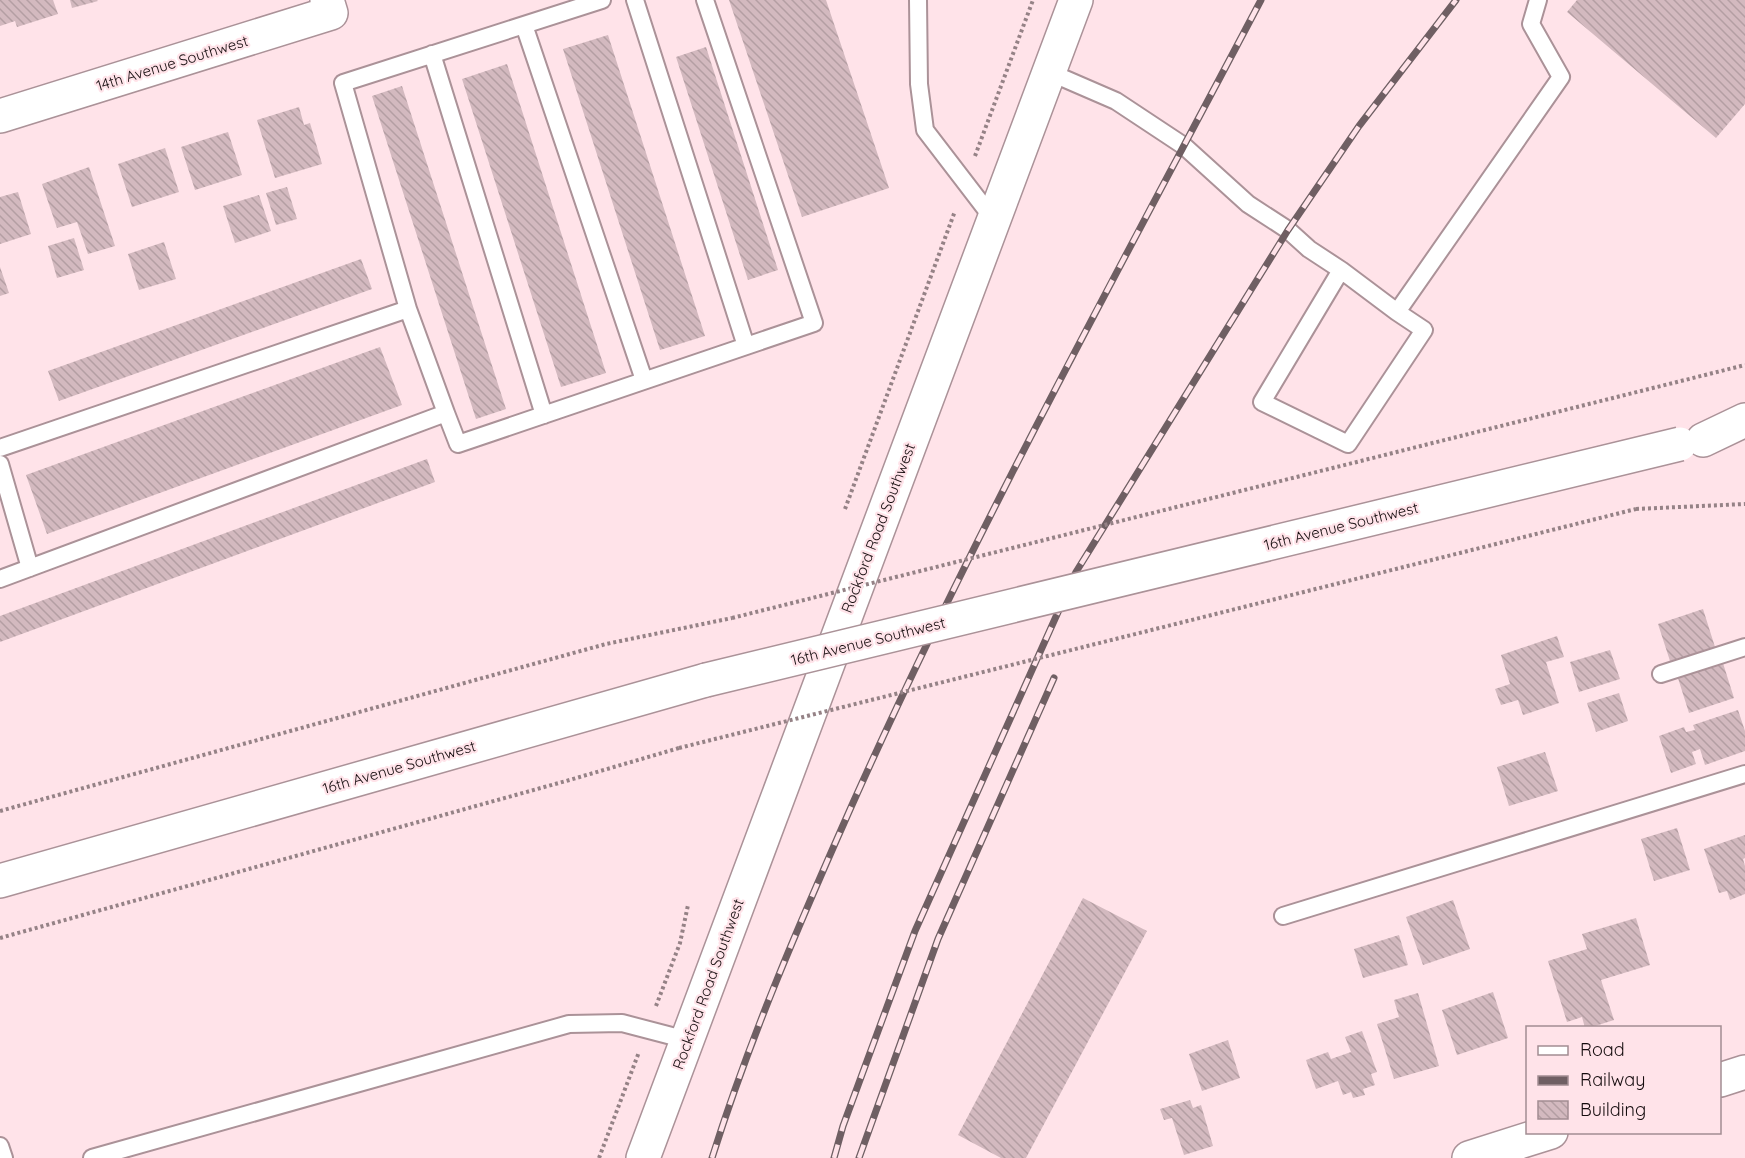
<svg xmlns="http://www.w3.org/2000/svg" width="1745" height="1158" font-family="Quicksand,sans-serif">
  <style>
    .building { fill: url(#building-back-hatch) }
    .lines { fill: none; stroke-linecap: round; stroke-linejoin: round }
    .service-casing { stroke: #ab9298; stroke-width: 20 }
    .minor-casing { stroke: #ab9298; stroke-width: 36 }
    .tertiary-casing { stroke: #ab9298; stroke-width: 36 }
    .secondary-casing { stroke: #ab9298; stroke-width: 36 }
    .path { stroke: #958286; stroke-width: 4; stroke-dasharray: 3 3; stroke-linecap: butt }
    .service { stroke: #fff; stroke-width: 16 }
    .minor { stroke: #fff; stroke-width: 33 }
    .tertiary { stroke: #fff; stroke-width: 33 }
    .secondary { stroke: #fff; stroke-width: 33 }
    .rail-casing { stroke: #6f5f63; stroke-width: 7 }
    .rail { stroke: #ffe3e9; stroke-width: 4.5; stroke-dasharray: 14; stroke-linecap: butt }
    .secondary-bridge-casing { stroke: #ab9298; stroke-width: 36; stroke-linecap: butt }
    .path-bridge { stroke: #958286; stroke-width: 4; stroke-dasharray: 3 3; stroke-linecap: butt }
    .secondary-bridge { stroke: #fff; stroke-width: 33 }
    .labels { text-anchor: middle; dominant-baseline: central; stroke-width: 4.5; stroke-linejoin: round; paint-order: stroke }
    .street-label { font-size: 15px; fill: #160d0f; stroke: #ffe3e9 }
  </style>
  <defs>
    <pattern id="building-back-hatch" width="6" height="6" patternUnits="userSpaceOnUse" patternTransform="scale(1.5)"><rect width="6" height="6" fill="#d3b9bf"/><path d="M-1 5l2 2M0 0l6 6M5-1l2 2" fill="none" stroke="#b49ea3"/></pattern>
  </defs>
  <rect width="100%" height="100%" fill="#ffe3e9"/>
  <path class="building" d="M0 0H53L58 14 17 27 15 21 0 26Z
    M70 0H97L98 1 72 8Z
    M729 0H826L889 188 802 217Z
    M1577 0H1745V104L1716 138 1567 12Z
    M608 35 705 336 660 350 563 49Z
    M706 47 778 270 748 280 676 57Z
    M507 64 606 373 561 387 462 79Z
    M402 86 506 409 476 419 372 96Z
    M299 107 304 125 310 123 322 164 275 178 257 120Z
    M228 132 242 175 195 190 181 147Z
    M165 148 179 192 132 207 118 164Z
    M89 167 115 246 88 254 77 222 57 228 42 184Z
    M287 187 297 219 276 225 266 193Z
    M18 192 31 234 0 244V197Z
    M259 195 271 231 235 243 223 206Z
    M74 238 84 270 57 278 48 246Z
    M164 242 176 279 139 290 128 254Z
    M361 259 372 289 59 401 48 371Z
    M0 267 9 293 0 296Z
    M380 347 402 405 47 534 26 475Z
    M427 459 435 482 0 642V616Z
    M1703 609 1715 647 1670 661 1658 624Z
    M1557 636 1564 657 1546 662 1559 703 1523 715 1518 700 1501 705 1495 689 1510 684 1501 655Z
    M1610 650 1620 679 1579 692 1570 662Z
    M1722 660 1734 698 1689 713 1677 675Z
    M1619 693 1628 721 1596 732 1587 703Z
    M1738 710 1745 731V751L1705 765 1700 749 1692 752 1696 764 1671 773 1659 736 1684 727 1686 732 1695 730 1693 725Z
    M1545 752 1558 791 1509 806 1497 767Z
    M1677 828 1690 870 1654 881 1641 839Z
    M1745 835V858L1743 859 1745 866V894L1730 900 1727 891 1719 893 1704 849Z
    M1083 898 1147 931 1026 1158H1001L958 1135Z
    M1453 900 1470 949 1423 965 1406 917Z
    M1636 918 1650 965 1601 980 1614 1020 1589 1028H1585L1582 1017 1567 1022 1548 961 1587 949 1582 934Z
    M1399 935 1408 965 1363 978 1354 949Z
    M1493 992 1508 1038 1457 1055 1442 1010Z
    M1418 993 1439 1066 1394 1079 1377 1024 1399 1017 1394 1000Z
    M1362 1031 1377 1072 1371 1074 1375 1085 1363 1089 1365 1095 1353 1098 1351 1092 1343 1095 1338 1081 1316 1089 1306 1060 1328 1052 1331 1059 1351 1052 1345 1037Z
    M1228 1040 1240 1078 1202 1091 1189 1054Z
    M1190 1100 1193 1108 1201 1105 1213 1146 1184 1155 1172 1118 1164 1120 1160 1109Z"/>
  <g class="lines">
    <g class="service-casing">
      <path id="service" d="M635 0 746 346
        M918 0 919 84 925 130 994 220
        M524 25 644 380
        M432 54 544 415
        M1049 72 1116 101 1184 146 1248 204 1288 230 1309 249 1341 270 1397 312 1561 77 1531 24 1538 0
        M1341 270 1262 402 1348 444 1424 330 1397 312
        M408 309 446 413
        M0 448 408 309 343 83 602 0
        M0 464 30 568
        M0 579 446 413 458 444 814 323 705 0
        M1661 674 1745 647
        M1283 916 1745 774
        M0 1146 4 1158
        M92 1158 569 1024 622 1023 687 1040"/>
    </g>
    <g class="minor-casing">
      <path id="minor" d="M0 116 331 13 327 0
        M1720 1080 1745 1072
        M1469 1158 1551 1132"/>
    </g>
    <g class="tertiary-casing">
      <path id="tertiary" d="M643 1158 1076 0"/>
    </g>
    <g class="secondary-casing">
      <path id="secondary" d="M1703 440 1745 420
        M0 881 706 680"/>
    </g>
    <path class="path" d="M975 156 1033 0
      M845 509 955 211
      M1636 509 1745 504
      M0 811 606 644 732 618
      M0 938 566 781 679 748
      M656 1006 680 943 688 905
      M599 1158 639 1052"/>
    <use href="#service" class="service"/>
    <use href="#minor" class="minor"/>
    <use href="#tertiary" class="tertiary"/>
    <use href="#secondary" class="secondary"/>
    <g class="rail-casing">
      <path id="rail" d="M712 1158C750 1037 801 920 852 805 975 530 1121 266 1261 0
        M834 1158 843 1126 915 931 1076 572 1288 230 1359 126 1456 0
        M859 1158 938 939 1054 678"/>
    </g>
    <use href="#rail" class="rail"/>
    <g class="secondary-bridge-casing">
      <path id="secondary-bridge" d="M706 680 1680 444"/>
    </g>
    <path class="path-bridge" d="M732 618 1745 365
      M679 748 1636 509"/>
    <use href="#secondary-bridge" class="secondary-bridge"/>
  </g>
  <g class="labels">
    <g class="street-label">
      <text transform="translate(172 63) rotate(-17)">14th Avenue Southwest</text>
      <text transform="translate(1341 526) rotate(-14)">16th Avenue Southwest</text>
      <text transform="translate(878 528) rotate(-69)">Rockford Road Southwest</text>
      <text transform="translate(868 641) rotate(-14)">16th Avenue Southwest</text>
      <text transform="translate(399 767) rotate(-16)">16th Avenue Southwest</text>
      <text transform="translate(708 984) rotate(-70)">Rockford Road Southwest</text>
    </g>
  </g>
  <rect x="1526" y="1026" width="195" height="108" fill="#ffe3e9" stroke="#a28d92" stroke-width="1.5"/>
  <rect x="1538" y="1046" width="30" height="9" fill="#ffffff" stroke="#a28d92" stroke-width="1.5"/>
  <text x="1580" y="1056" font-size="18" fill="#160d0f">Road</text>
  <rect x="1538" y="1076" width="30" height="9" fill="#6f5f63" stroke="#a28d92" stroke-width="1.5"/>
  <text x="1580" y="1086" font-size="18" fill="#160d0f">Railway</text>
  <rect x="1538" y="1101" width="30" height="18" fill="url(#building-back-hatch)" stroke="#a28d92" stroke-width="1.5"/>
  <text x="1580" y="1116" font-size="18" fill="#160d0f">Building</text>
</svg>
